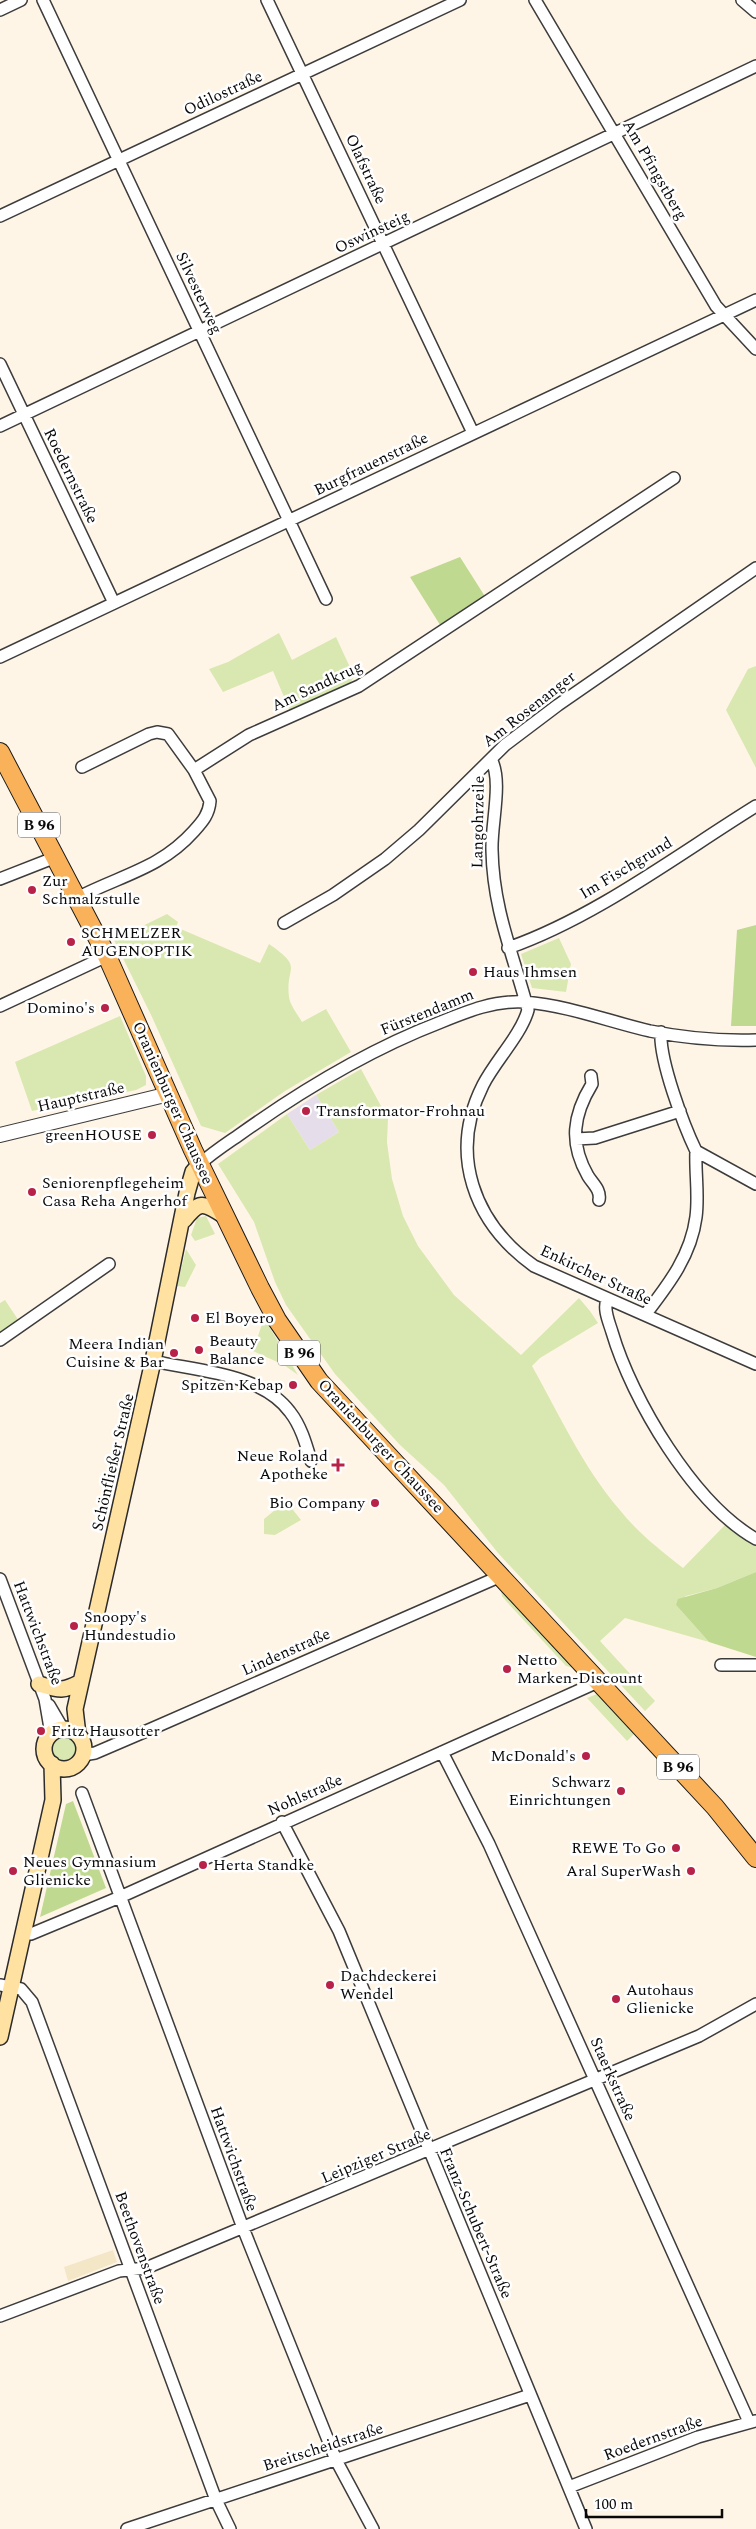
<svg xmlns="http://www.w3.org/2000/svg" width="756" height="2529" font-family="Spectral,serif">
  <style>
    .industrial { fill: #e5dde9 }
    .farmland { fill: #f4e7c7 }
    .green { fill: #d9e8b1 }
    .forest { fill: #c0d990 }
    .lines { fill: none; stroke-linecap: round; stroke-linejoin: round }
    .minor-casing { stroke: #3c3c3c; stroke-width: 14 }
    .tertiary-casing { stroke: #3c3c3c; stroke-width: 16 }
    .secondary-casing { stroke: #2b2b2b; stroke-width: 18 }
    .primary-casing { stroke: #1a1a1a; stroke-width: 20 }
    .minor { stroke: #fff; stroke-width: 11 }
    .tertiary { stroke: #fff; stroke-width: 14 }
    .secondary { stroke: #ffe1a1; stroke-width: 15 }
    .primary { stroke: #fab25a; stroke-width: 18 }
    .poi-dot { fill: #b92248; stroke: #fff; stroke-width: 2 }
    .labels { text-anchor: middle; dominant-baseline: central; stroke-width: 5; stroke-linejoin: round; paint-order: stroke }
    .shield { fill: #fff; stroke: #535353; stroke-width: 1 }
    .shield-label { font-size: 15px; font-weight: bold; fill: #090909 }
    .street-label { font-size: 16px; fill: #090909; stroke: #fff }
    .poi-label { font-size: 16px; fill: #090909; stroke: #fff; text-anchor: start }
  </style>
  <rect width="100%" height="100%" fill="#fff5e6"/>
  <path class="industrial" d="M316 1095 339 1132 310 1150 287 1114Z"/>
  <path class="farmland" d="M113 2250 117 2262 68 2281 64 2267Z"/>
  <path class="green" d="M279 633 292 660 336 637 354 676 350 684 290 711 273 671 223 692 209 669 228 662Z
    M756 666V768L726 710 748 669Z
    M167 914 178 922 176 927 260 963 269 944C305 969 285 965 289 997 290 1005 298 1015 302 1022L326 1009 351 1052 285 1091 225 1133 201 1126 152 1017 114 940Z
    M559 938 571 964 566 992 532 988 521 954Z
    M120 1016 146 1076V1085L136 1090 32 1111 15 1062Z
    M361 1069 388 1119 387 1142 392 1179 403 1216 418 1246 454 1295 521 1355 579 1298 590 1311 598 1323 540 1358 532 1366C559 1414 583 1467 619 1509 637 1532 660 1550 683 1568L725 1525 756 1545V1572L717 1588 686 1596 676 1605 709 1642 625 1618 600 1641 655 1701 645 1711 498 1553 444 1485 400 1445 335 1374 286 1305 275 1282 254 1222 218 1164 287 1114 310 1150 339 1132 316 1095Z
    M206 1216 215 1234 195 1241 191 1235 197 1218Z
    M186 1249 196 1265 185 1287 177 1286Z
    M5 1300 19 1321 0 1336V1303Z
    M261 1313 298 1375 284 1365 253 1351 263 1321 259 1318Z
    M286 1501 301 1520 275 1535 264 1534V1519Z
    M500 1585 583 1670 566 1666 506 1601 502 1596Z
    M597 1694 634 1734 627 1741 587 1698Z
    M50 1749a15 15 0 1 1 30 0a15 15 0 1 1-30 0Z"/>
  <path class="forest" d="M460 557 486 598 442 628 410 577Z
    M756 925V1026H731L737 930Z
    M756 1572V1657L709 1642 676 1605 678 1599 717 1588Z
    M73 1801 106 1888 40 1917 66 1804Z"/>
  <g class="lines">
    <g class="minor-casing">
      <path id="minor" d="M43 0 326 599
        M267 0 473 433
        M535 0 716 306 756 349
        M742 0 756 12
        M0 10 21 0
        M0 216 460 0
        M0 364 114 603
        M0 426 756 66
        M0 657 756 300
        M491 759C503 781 491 824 492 850 493 909 513 954 528 1010 521 1035 495 1061 483 1085 448 1154 474 1223 534 1266L756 1364
        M194 770 249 735 359 686 674 478
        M0 879 56 857
        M77 898C121 875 160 869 194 831 203 821 209 814 210 801L194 770 168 734 157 732 149 734 82 767
        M284 923 333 895 385 859 419 830 505 745 558 705 756 568
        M508 948C596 917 677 855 756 806
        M0 1006 107 956
        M661 1032C659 1060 684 1126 696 1151L756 1184
        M591 1076 592 1084C573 1115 569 1143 588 1176 593 1184 601 1190 599 1200
        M576 1139 595 1138 680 1111
        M200 1164C212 1153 226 1144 239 1135 302 1090 368 1050 441 1022 468 1011 495 1000 525 1002 570 1006 607 1021 650 1031 684 1038 721 1041 756 1040
        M607 1300C603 1309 609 1322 612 1332 632 1400 694 1504 756 1539
        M645 1315C668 1285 691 1256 696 1217 699 1195 695 1173 696 1151
        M0 1340 109 1264
        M153 1361C197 1371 261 1373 290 1412 301 1426 306 1444 311 1461
        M0 1579 45 1699 51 1734
        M721 1665H756
        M49 1705 63 1729
        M442 1752 489 1844 749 2422
        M83 1755 95 1753 151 1729 494 1579 500 1573
        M82 1793 243 2228 336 2460 373 2529
        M282 1822 339 1931 586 2529
        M22 1933 31 1934 120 1897 591 1685 598 1680
        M0 1985 21 1989 32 2002 216 2500 230 2529
        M0 2316 119 2271 146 2268 699 2036 756 2004
        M569 2487 698 2437 755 2421
        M127 2529 530 2395"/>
    </g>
    <g class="tertiary-casing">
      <path id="tertiary" d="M0 1135 169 1094"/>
    </g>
    <g class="secondary-casing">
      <path id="secondary" d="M184 1220C199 1201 203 1202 223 1215
        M39 1684C59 1690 62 1692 81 1682
        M44 1749a20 20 0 1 1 40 0a20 20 0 1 1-40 0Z
        M78 1735 75 1709 153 1361 187 1193 193 1172 200 1164
        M0 2037 53 1800 52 1764"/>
    </g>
    <g class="primary-casing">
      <path id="primary" d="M0 752 107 956 193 1150 260 1288 277 1320 319 1381 715 1807 756 1858"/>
    </g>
    <use href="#minor" class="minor"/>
    <use href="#tertiary" class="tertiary"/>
    <use href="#secondary" class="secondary"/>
    <use href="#primary" class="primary"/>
  </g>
  <g class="poi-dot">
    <circle cx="32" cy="890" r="5"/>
    <circle cx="71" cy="942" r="5"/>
    <circle cx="473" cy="972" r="5"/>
    <circle cx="105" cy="1008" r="5"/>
    <circle cx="306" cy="1111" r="5"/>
    <circle cx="152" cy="1135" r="5"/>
    <circle cx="32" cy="1192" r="5"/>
    <circle cx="195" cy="1318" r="5"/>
    <circle cx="199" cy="1350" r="5"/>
    <circle cx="174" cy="1353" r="5"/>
    <circle cx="293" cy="1385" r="5"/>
    <path d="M335.5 1457.5h5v5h5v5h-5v5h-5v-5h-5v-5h5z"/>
    <circle cx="375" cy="1503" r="5"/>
    <circle cx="74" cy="1626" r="5"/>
    <circle cx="507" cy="1669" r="5"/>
    <circle cx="41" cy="1731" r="5"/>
    <circle cx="586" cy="1756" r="5"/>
    <circle cx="621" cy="1791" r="5"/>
    <circle cx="676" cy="1848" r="5"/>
    <circle cx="203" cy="1865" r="5"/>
    <circle cx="13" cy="1871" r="5"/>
    <circle cx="691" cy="1871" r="5"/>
    <circle cx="330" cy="1985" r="5"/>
    <circle cx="616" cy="1999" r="5"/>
  </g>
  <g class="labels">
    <g class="shield">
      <rect x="18" y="812.5" width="42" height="25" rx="4"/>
      <rect x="278" y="1340.5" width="42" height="25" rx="4"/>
      <rect x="657" y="1754.5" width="42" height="25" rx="4"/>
    </g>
    <g class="shield-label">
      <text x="39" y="825">B 96</text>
      <text x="299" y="1353">B 96</text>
      <text x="678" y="1767">B 96</text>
    </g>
    <g class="street-label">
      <text transform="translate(223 93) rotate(-25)">Odilostraße</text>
      <text transform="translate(366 169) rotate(65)">Olafstraße</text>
      <text transform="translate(655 170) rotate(60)">Am Pfingstberg</text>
      <text transform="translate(372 232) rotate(-25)">Oswinsteig</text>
      <text transform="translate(199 293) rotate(65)">Silvesterweg</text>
      <text transform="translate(371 464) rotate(-26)">Burgfrauenstraße</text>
      <text transform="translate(71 476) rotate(64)">Roedernstraße</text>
      <text transform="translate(317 686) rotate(-25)">Am Sandkrug</text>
      <text transform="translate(529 709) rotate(-38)">Am Rosenanger</text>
      <text transform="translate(478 822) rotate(-89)">Langohrzeile</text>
      <text transform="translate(626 868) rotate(-31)">Im Fischgrund</text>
      <text transform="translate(427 1012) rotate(-22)">Fürstendamm</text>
      <text transform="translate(81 1097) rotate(-13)">Hauptstraße</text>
      <text transform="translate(173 1103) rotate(66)">Oranienburger Chaussee</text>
      <text transform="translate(596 1275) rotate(25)">Enkircher Straße</text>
      <text transform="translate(381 1446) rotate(47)">Oranienburger Chaussee</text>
      <text transform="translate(113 1462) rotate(-77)">Schönfließer Straße</text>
      <text transform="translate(38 1633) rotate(69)">Hattwichstraße</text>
      <text transform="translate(286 1652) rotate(-24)">Lindenstraße</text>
      <text transform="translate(305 1795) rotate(-24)">Nohlstraße</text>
      <text transform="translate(613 2079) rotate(66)">Staerkstraße</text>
      <text transform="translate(376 2156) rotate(-23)">Leipziger Straße</text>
      <text transform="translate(234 2159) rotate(70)">Hattwichstraße</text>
      <text transform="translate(476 2223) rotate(67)">Franz-Schubert-Straße</text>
      <text transform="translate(140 2248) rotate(70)">Beethovenstraße</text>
      <text transform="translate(653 2438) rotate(-20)">Roedernstraße</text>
      <text transform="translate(323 2447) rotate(-18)">Breitscheidstraße</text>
    </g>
    <g class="poi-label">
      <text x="42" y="881">Zur<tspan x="42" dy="18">Schmalzstulle</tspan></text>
      <text x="81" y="933">SCHMELZER<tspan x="81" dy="18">AUGENOPTIK</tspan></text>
      <text x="483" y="972">Haus Ihmsen</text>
      <text x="95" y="1008" text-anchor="end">Domino's</text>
      <text x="316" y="1111">Transformator-Frohnau</text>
      <text x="142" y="1135" text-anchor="end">greenHOUSE</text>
      <text x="42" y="1183">Seniorenpflegeheim<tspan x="42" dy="18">Casa Reha Angerhof</tspan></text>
      <text x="205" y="1318">El Boyero</text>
      <text x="209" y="1341">Beauty<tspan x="209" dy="18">Balance</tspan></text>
      <text x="164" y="1344" text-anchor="end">Meera Indian<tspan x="164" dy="18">Cuisine &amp; Bar</tspan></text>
      <text x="283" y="1385" text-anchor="end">Spitzen Kebap</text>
      <text x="328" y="1456" text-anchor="end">Neue Roland<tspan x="328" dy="18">Apotheke</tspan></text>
      <text x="365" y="1503" text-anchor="end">Bio Company</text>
      <text x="84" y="1617">Snoopy's<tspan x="84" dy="18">Hundestudio</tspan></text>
      <text x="517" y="1660">Netto<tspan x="517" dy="18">Marken-Discount</tspan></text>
      <text x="51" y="1731">Fritz Hausotter</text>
      <text x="576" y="1756" text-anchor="end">McDonald's</text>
      <text x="611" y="1782" text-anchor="end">Schwarz<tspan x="611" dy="18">Einrichtungen</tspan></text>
      <text x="666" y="1848" text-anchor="end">REWE To Go</text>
      <text x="23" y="1862">Neues Gymnasium<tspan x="23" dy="18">Glienicke</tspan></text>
      <text x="213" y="1865">Herta Standke</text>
      <text x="681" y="1871" text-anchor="end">Aral SuperWash</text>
      <text x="340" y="1976">Dachdeckerei<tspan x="340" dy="18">Wendel</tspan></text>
      <text x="626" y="1990">Autohaus<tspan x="626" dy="18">Glienicke</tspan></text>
    </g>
  </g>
  <path d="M586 2509v8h136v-8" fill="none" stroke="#090909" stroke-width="2.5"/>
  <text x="594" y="2509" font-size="15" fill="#090909" stroke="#ffffff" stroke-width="4" paint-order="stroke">100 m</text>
</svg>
